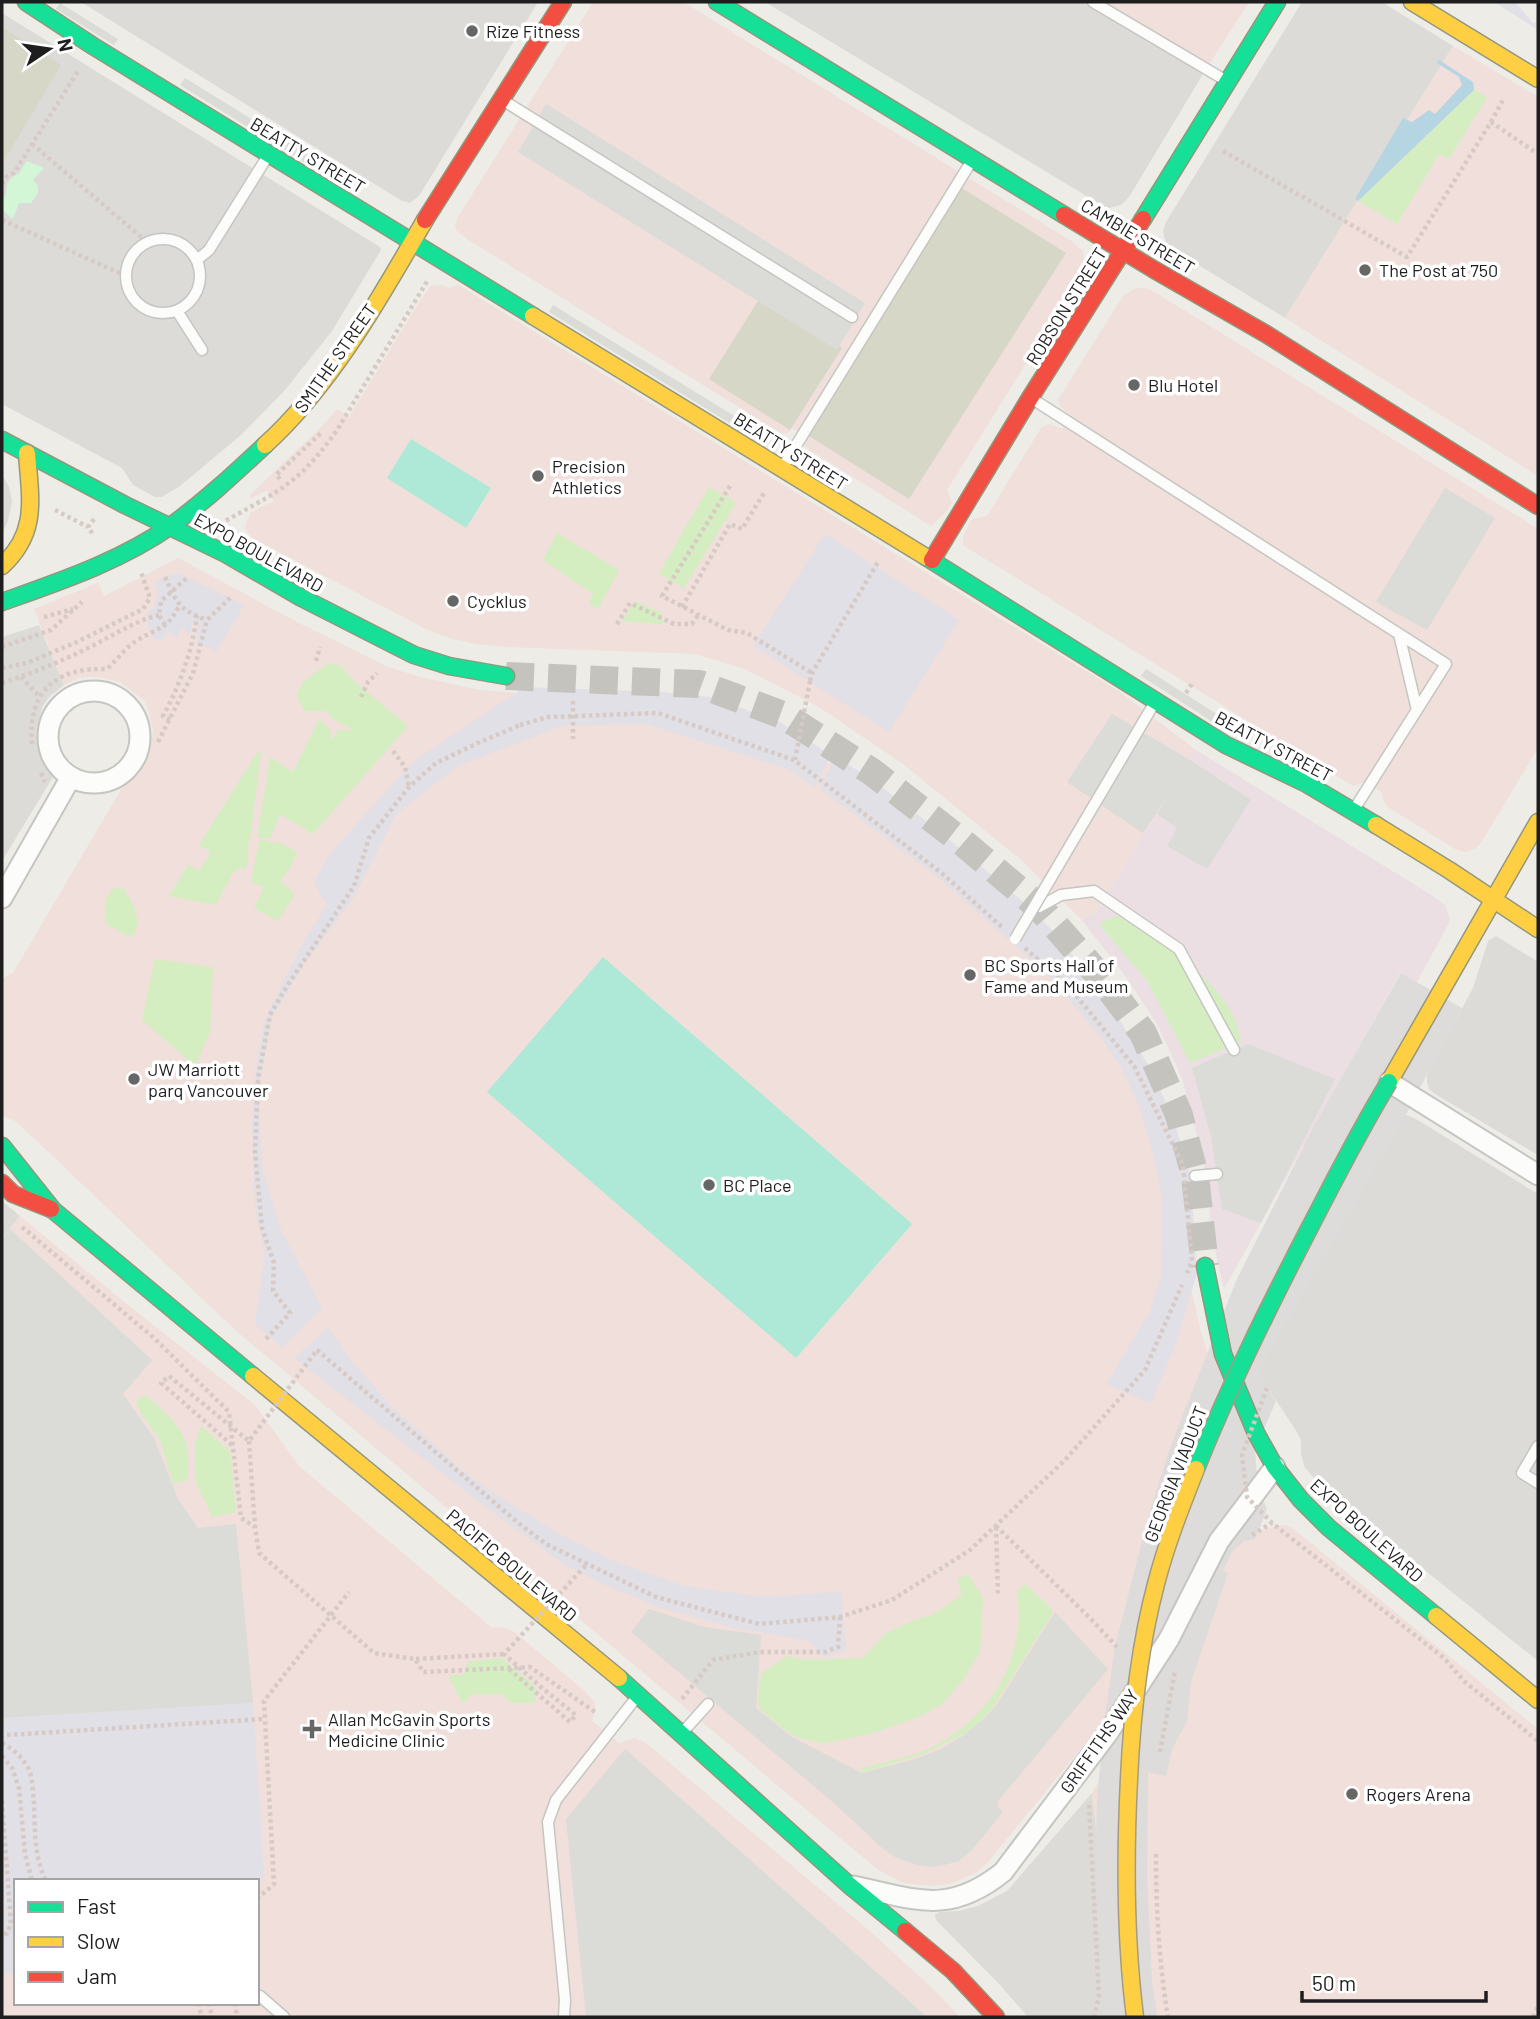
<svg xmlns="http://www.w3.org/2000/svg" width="1540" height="2019" font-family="Barlow,sans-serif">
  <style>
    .residential { fill: #dcdbd8 }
    .commercial { fill: #f0dfda; fill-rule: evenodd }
    .industrial { fill: #ebdfe4 }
    .construction { fill: #d6d7c7 }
    .grass { fill: #d4eec1 }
    .park { fill: #d2f6d6 }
    .pitch { fill: #ade9d6 }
    .parking { fill: #dbdbd8 }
    .plaza { fill: #e1e0e6 }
    .water { fill: #b6d5e3 }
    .pier { fill: #dddcda }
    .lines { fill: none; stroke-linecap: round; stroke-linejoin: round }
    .secondary-tunnel { stroke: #c4c3be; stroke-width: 28; stroke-dasharray: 28 14; stroke-linecap: butt }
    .lane-casing { stroke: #c5c5c2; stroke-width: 13 }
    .street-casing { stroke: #c5c5c2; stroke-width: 23 }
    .fast-casing { stroke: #93977d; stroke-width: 19 }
    .slow-casing { stroke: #93977d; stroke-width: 19 }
    .jam-casing { stroke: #93977d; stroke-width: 19 }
    .path { stroke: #d7cac5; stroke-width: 4.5; stroke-dasharray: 3.5 3.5; stroke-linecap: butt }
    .lane { stroke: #fcfcfb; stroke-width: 10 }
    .street { stroke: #fcfcfb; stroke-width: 19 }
    .fast { stroke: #16e098; stroke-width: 16 }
    .slow { stroke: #ffcf43; stroke-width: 16 }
    .jam { stroke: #f24e42; stroke-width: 16 }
    .lane-bridge-casing { stroke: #c5c5c2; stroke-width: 13; stroke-linecap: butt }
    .fast-bridge-casing { stroke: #a39c82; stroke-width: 19; stroke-linecap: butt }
    .slow-bridge-casing { stroke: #a39c82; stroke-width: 19; stroke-linecap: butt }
    .path-bridge { stroke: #d7cac5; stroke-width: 4.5; stroke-dasharray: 3.5 3.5; stroke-linecap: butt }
    .lane-bridge { stroke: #fcfcfb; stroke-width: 10 }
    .fast-bridge { stroke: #16e098; stroke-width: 16 }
    .slow-bridge { stroke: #ffcf43; stroke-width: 16 }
    .poi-dot { fill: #666664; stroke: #fff; stroke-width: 2.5 }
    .labels { text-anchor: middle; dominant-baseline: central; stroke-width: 7; stroke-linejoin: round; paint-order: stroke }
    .poi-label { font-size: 18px; fill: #1e1e1e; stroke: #fff; text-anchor: start }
    .street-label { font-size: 18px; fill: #1e1e1e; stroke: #fff }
  </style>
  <rect width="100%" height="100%" fill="#edece6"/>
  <path class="residential" d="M81 2H538L419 196 410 203 402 201Z
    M765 2H1093L1206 69 1129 197 1121 205 1109 208 1103 206Z
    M1302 2H1382L1453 46 1285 318 1174 250 1166 244 1163 231 1166 222Z
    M2 13 380 247 381 250 332 331 285 390 241 435 180 486 162 497H155L133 485 122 468 2 404Z
    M2 474 9 487 12 501 8 521 2 533Z
    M39 625 64 685 50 696 42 707 40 718 39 729 42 751 53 777 2 861V637Z
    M1496 936 1538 962V1155L1435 1094 1429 1089 1427 1082V1075L1431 1066 1473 988 1488 941Z
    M1407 1115 1416 1119 1538 1194V1661L1407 1556 1355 1513 1337 1495 1325 1492 1304 1466 1301 1453V1440L1297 1432 1258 1373 1374 1140 1403 1116Z
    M2 1201 20 1216 2 1238Z
    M1092 1793 1118 2017H1028L999 1984 936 1920 935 1915 939 1912 958 1911 978 1906 1007 1891Z"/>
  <path class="commercial" d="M593 2H683L1073 242 1083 251 1085 263 1084 270 947 490 952 503 945 513 931 526 807 448 804 443 806 437 792 428 788 433 782 434 467 239 456 230 455 224 458 217Z
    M1093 2H1249L1206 69Z
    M1453 46 1538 97V476L1285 318Z
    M457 284 1120 692 1196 750 1097 911 1081 919 1020 859 903 764 819 707 745 669 695 654 506 647 477 644 452 639 426 629 254 539 249 534 245 529 246 524 251 512 274 501 267 490 252 498H250V495L319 429 337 409 349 417 421 299 431 286 442 285 450 288Z
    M1136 288H1146L1153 291 1538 529V748L1482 841 1475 849 1465 852 1455 849 1386 806 1381 792 1365 782 1353 786 963 545V536L972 519 987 516 1041 428 1048 424 1062 429 1070 416 1060 406 1058 400 1123 296Z
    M178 558 293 620 388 667 420 677 480 690 584 698 778 730 867 787 1026 925 1141 1073 1201 1332 1246 1476 1123 1697 988 1862 976 1873 950 1884 930 1886 903 1883 877 1869 234 1329 17 1122 2 1115V979L13 973 152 737 153 731 150 716 145 701 120 682 99 677H89L79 678 64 685 34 609 98 583 104 596Z
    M20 1216 123 1301 256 1406 299 1466 491 1627 505 1628 513 1631 586 1692 595 1703V1712L592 1721 619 1743 635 1738 646 1743 872 1933 931 1987 960 2017H2V1238ZM16 1881H257V2003H16Z
    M1282 1525 1290 1526 1538 1729V2017H1118L1092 1793 1230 1551 1251 1533Z"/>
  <path class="industrial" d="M1196 750 1433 896 1445 905 1450 919 1448 925 1417 982 1400 973 1224 1289 1213 1242 1204 1164 1182 1078 1157 1024 1126 977 1081 919 1097 911Z"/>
  <path class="construction" d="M2 27 61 65 2 164Z
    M960 187 1066 253 909 499 809 436Z
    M761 296 842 348 790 430 709 379Z"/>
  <path class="grass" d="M1474 90 1487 97 1449 159 1439 154 1397 224 1358 201Z
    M709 487 736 503 684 588 659 573Z
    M557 533 619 570 598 609 589 604 593 594 543 560Z
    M635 601 662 613 663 624 622 621Z
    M328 663 340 665 355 682 408 726 313 834 280 814 270 838H257L270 757 293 772 319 719 331 731V741L339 730 355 731 333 719 326 711H305L296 695 303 682Z
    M259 750 261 753 251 833 247 849 248 864 244 869 240 867 236 872H233L216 905 169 896 188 865 199 871 211 852 199 845Z
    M266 840 273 843 279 842 297 852 291 866 280 881 295 894 278 921 254 908 264 887 251 882 259 841Z
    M114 887 124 889C133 905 142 916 134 935L128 936 106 924 105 900Z
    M1116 915C1156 940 1206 969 1230 1010 1236 1019 1238 1032 1241 1042L1190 1063 1147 981 1099 924Z
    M155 959 213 967 210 1032 195 1066 142 1020Z
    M144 1394C176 1422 193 1433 187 1480L173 1484 160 1440 141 1414 136 1403Z
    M201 1426 230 1451 236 1512 212 1517 196 1482 195 1443Z
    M968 1574 983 1598 980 1652 963 1680 942 1704 919 1717 873 1733 841 1740 824 1743 799 1738 790 1734 760 1709 758 1701 759 1684 762 1673 787 1656 804 1660 863 1658 886 1633 912 1621 932 1615 962 1595 957 1579Z
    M1025 1584 1052 1609V1614L992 1709 977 1724 964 1734 924 1754 863 1772 860 1769C882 1762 907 1758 928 1749 976 1727 1012 1682 1018 1629 1020 1617 1018 1603 1017 1591Z
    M501 1658 535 1686 536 1701 530 1703H512L501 1694H473L463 1703 450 1680V1675H464L467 1662Z"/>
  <path class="park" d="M27 161 44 168 33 180 38 186V193L31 203H19L13 219 2 210V201L6 194 7 184 12 177 19 173Z"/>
  <path class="pitch" d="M411 439 491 488 466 528 387 478Z
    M603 957 912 1224 796 1358 487 1092Z"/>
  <path class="parking" d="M60 3 118 39 114 45 56 9Z
    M185 78 357 184 353 192 180 85Z
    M546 104 865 303 837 350 518 152Z
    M553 305 759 431 754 438 549 312Z
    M1445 488 1495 518 1427 630 1376 602Z
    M1146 669 1226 720 1222 728 1141 676Z
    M1112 714 1190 760 1251 800 1207 869 1167 846 1177 828 1157 814 1167 797 1143 833 1067 782Z
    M1248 1044 1335 1079 1261 1223 1222 1209 1211 1136 1192 1068Z
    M10 1229 152 1360 123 1394 154 1438 178 1499 198 1528 236 1524 253 1703 2 1718V1239Z
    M649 1609 704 1627 761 1635 756 1708 792 1737 862 1773 916 1759 943 1748 964 1735 986 1717 998 1703 1055 1612 1108 1669 998 1801V1807L1003 1812 971 1851 959 1861 944 1865 930 1867 917 1865 895 1857 881 1847 835 1804 631 1632Z
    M625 1749 927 2017H586L566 1819Z"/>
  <path class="plaza" d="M1494 2H1515L1534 24 1538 20V30Z
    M825 534 959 620 889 732 753 646Z
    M178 573 244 605 216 652 197 642 199 622 193 621 190 634 184 631 186 627 184 626 176 638 170 634 172 632 169 630 161 642 154 638 149 630 147 614 154 607 157 597 156 580Z
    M525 687 662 692 710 697 780 722 831 755 815 787 788 769 646 724 562 726 458 766 396 814 354 897 305 963 272 1017 259 1086 260 1137 263 1172 281 1230 322 1308 282 1348 255 1324 265 1254 255 1209 252 1124 256 1069 263 1028 269 1010 305 939 327 905 314 883 330 853 414 761Z
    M835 756 874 781 940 832 1021 900 1052 930 1080 964 1115 1013 1149 1066 1174 1120 1191 1179 1197 1273 1176 1343 1151 1404 1107 1384 1150 1311 1161 1276 1162 1202 1157 1168 1140 1108 1121 1067 1099 1035 1048 975 939 878 820 789Z
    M328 1327 350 1359 390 1405 465 1473 495 1494 558 1533 614 1561 684 1586 763 1597 841 1592 846 1650 824 1657 809 1641 731 1627 659 1607 607 1586 567 1566 491 1511 294 1358Z
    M253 1703 264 1877 257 1885V1881H16V1973L2 1974V1718Z"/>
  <path class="water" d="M1439 60 1473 82 1474 90 1358 201 1355 199 1403 118 1412 122 1429 110 1435 114 1462 85 1459 77 1437 63Z"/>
  <path class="pier" d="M1401 973 1462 1008 1402 1122 1258 1373 1276 1401 1255 1450 1258 1488 1267 1509 1255 1539 1244 1541 1232 1552 1223 1570 1228 1573 1191 1682 1187 1722 1172 1749 1166 1776 1148 1772 1147 1876 1152 1980 1157 2017H1105L1101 1985 1095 1875 1097 1800 1104 1723 1115 1647 1149 1514 1171 1445 1236 1281 1315 1124Z"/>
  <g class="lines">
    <path class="secondary-tunnel" d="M506 676 699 684 783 715 872 772 961 841 1039 907 1102 979 1143 1033 1179 1115 1195 1176 1205 1266"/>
    <g class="lane-casing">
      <path id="lane" d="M1093 2 1225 80
        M504 101 852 317
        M126 276a37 37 0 1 1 74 0a37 37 0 1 1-74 0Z
        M197 260 209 250 269 154
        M177 311 202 350
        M1031 398 1446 664 1355 808
        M784 465 971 162
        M1399 634 1417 710
        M1084 822 1155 702
        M1039 907 1061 895 1094 891 1179 949 1234 1050
        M1195 1176 1217 1174
        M1538 1446 1522 1473 1538 1483
        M682 1733 708 1704
        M260 1996 284 2017
        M564 2017 565 2000 548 1822 556 1800 636 1698"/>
    </g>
    <g class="street-casing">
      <path id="street" d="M48 737a46 46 0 1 1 92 0a46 46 0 1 1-92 0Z
        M2 898 71 777
        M1389 1082 1538 1175
        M853 1886C915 1899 948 1916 1003 1872L1108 1733 1169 1639 1219 1541 1275 1467"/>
    </g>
    <g class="fast-casing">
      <path id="fast" d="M26 2 93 46 533 316
        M717 2 1064 215
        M1143 219 1277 2
        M2 440 125 505 226 554 300 597 414 655 449 666 506 676
        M926 557 1226 745 1307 784 1376 825
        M2 602C61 581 121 561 172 525 205 501 235 473 265 445
        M2 1146 53 1210 253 1376
        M1205 1266 1223 1354 1256 1433 1275 1467 1301 1500 1329 1528 1436 1616
        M619 1678 849 1885 905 1931"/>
    </g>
    <g class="slow-casing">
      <path id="slow" d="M1412 2 1538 79
        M533 316 926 557
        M265 445C332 384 380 298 425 220
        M2 566C39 532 30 498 27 453
        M1376 825 1449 870 1538 929
        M1389 1082 1538 822
        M253 1376 619 1678
        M1436 1616 1538 1700"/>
    </g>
    <g class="jam-casing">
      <path id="jam" d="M1064 215 1153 269 1266 334 1538 506
        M425 220 563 2
        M932 560 1030 398 1143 219
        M2 1183 13 1194 51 1209
        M905 1931 953 1971 996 2017"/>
    </g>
    <path class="path" d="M1491 122 1504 98
      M32 144 147 242
      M1223 151 1407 257 1491 122 1538 154
      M2 184 7 176 14 173 78 71
      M2 220 126 276
      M280 479 276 475 321 433
      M730 486 662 596 728 630 747 633 812 673
      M55 510 88 527
      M94 519 88 527 94 536
      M220 524C249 507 281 493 305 469 317 457 327 444 337 430L428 280
      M165 577C177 603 179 610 207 620
      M682 607 730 524 742 529 764 493
      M44 617 73 609
      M617 624 630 603 674 624H692L698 615
      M165 625 159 615 161 601 188 577
      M2 647 51 630 82 602
      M316 661 320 647
      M2 668 27 663 77 642 143 609 150 598 141 572
      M21 677 39 696
      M810 681 812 673 878 562
      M2 683C30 674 57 663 84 650 109 638 132 622 159 615
      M1186 693 1193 682
      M361 697 368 682 377 673
      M573 701V739
      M170 720 163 716C180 685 192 651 197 616
      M158 742 193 673 207 620 230 598
      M32 744C27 691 57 667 107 669 117 660 125 648 136 641 157 628 167 630 179 606
      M393 751 405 767 409 787
      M41 773 45 782
      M22 1227 154 1338 229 1412 241 1518 255 1527 259 1553 374 1653 415 1659 423 1672 530 1667 595 1712
      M266 1339 290 1313 273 1291 274 1263 262 1228 255 1152 258 1079 270 1015 287 986 354 886 369 838 409 787 436 763 480 742 520 725
      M317 1350 517 1522 546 1544 656 1597 759 1624 840 1617 892 1600 970 1550 1064 1461 1145 1370 1182 1285
      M249 1441 255 1527
      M996 1526 1090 1618 1117 1647
      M996 1527 998 1594
      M1252 1535 1272 1523
      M416 1659 504 1654
      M682 1699 713 1660 760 1652H825L838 1647 840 1617
      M7 1735 264 1719
      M2 1743C13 1749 24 1758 29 1770 33 1781 33 1793 34 1804 35 1830 34 1857 46 1881
      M1160 1752 1175 1671
      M2 1756 12 1768 19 1788 25 1854 32 1881
      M2 1801 11 1924 7 1933 2 1936
      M1089 1805 1099 1997 1094 2017
      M1156 1854C1156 1909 1159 1963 1168 2017
      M257 1899 274 1884 264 1701 349 1592
      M199 2003 201 2017
      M209 2003 212 2017
      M235 2003 237 2017
      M1533 2017 1538 2006"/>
    <use href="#lane" class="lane"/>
    <use href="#street" class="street"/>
    <use href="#fast" class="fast"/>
    <use href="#slow" class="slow"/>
    <use href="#jam" class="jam"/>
    <g class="lane-bridge-casing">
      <path id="lane-bridge" d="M1015 939 1084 822"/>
    </g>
    <g class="fast-bridge-casing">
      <path id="fast-bridge" d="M1196 1469C1229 1386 1269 1306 1310 1227 1335 1179 1360 1129 1389 1082"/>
    </g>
    <g class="slow-bridge-casing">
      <path id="slow-bridge" d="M1135 2017C1125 1938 1125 1858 1129 1779 1132 1713 1139 1648 1156 1584 1166 1545 1181 1507 1196 1469"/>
    </g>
    <path class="path-bridge" d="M520 725 548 717 658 713 794 760 944 875 1003 928
      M795 760 810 681
      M1025 948 1069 987 1134 1066 1183 1165 1192 1261 1187 1273
      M1267 1388 1242 1455 1247 1497 1272 1523 1444 1658 1465 1682 1538 1741
      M232 1445 161 1383 169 1376 249 1441 317 1350
      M509 1669 570 1722 576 1715 541 1687 504 1654 586 1565"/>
    <use href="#lane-bridge" class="lane-bridge"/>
    <use href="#fast-bridge" class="fast-bridge"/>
    <use href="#slow-bridge" class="slow-bridge"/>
  </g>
  <g class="poi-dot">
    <circle cx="472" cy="31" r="7"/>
    <circle cx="1365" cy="270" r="7"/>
    <circle cx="1134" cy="385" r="7"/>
    <circle cx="538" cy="476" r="7"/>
    <circle cx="453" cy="601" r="7"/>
    <circle cx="970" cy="975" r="7"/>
    <circle cx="134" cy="1079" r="7"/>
    <circle cx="709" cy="1185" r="7"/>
    <path d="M308.5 1718.5h7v7h7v7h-7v7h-7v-7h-7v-7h7z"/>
    <circle cx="1352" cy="1794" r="7"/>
  </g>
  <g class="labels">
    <g class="poi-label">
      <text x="486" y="31">Rize Fitness</text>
      <text x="1379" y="270">The Post at 750</text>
      <text x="1148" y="385">Blu Hotel</text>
      <text x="552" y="466">Precision<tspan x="552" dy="21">Athletics</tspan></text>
      <text x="467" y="601">Cycklus</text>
      <text x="984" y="965">BC Sports Hall of<tspan x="984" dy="21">Fame and Museum</tspan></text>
      <text x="148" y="1069">JW Marriott<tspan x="148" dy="21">parq Vancouver</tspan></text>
      <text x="723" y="1185">BC Place</text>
      <text x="328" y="1719">Allan McGavin Sports<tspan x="328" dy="21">Medicine Clinic</tspan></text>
      <text x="1366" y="1794">Rogers Arena</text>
    </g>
    <g class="street-label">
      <text transform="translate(308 155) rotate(31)">BEATTY STREET</text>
      <text transform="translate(1138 236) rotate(31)">CAMBIE STREET</text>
      <text transform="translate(1066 306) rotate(-58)">ROBSON STREET</text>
      <text transform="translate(335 358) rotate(-55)">SMITHE STREET</text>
      <text transform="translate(791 451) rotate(32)">BEATTY STREET</text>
      <text transform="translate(259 552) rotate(29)">EXPO BOULEVARD</text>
      <text transform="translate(1274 746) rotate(28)">BEATTY STREET</text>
      <text transform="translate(1175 1474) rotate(-69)">GEORGIA VIADUCT</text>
      <text transform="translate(1367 1530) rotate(42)">EXPO BOULEVARD</text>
      <text transform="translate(512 1565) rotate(40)">PACIFIC BOULEVARD</text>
      <text transform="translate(1099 1741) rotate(-55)">GRIFFITHS WAY</text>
    </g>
  </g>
  <rect width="1540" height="2019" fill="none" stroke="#1e1e1e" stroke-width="7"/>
  <rect x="14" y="1879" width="245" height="126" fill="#ffffff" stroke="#a5a5a5" stroke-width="2"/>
  <rect x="28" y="1902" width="35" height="10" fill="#16e098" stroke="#a5a5a5" stroke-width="2"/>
  <text x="77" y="1914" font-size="21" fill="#1e1e1e">Fast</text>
  <rect x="28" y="1937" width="35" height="10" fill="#ffcf43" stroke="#a5a5a5" stroke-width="2"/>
  <text x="77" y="1949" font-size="21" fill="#1e1e1e">Slow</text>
  <rect x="28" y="1972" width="35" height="10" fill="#f24e42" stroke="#a5a5a5" stroke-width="2"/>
  <text x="77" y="1984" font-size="21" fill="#1e1e1e">Jam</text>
  <g transform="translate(49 49) rotate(77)" stroke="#ffffff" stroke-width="5" paint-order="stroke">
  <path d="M0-5L12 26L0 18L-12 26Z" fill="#1e1e1e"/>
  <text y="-10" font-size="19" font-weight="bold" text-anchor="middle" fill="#1e1e1e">N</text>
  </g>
  <path d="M1302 1991v10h184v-10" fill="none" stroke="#1e1e1e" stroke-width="3.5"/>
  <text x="1312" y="1991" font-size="21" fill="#1e1e1e" stroke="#ffffff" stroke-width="5" paint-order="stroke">50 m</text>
</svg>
